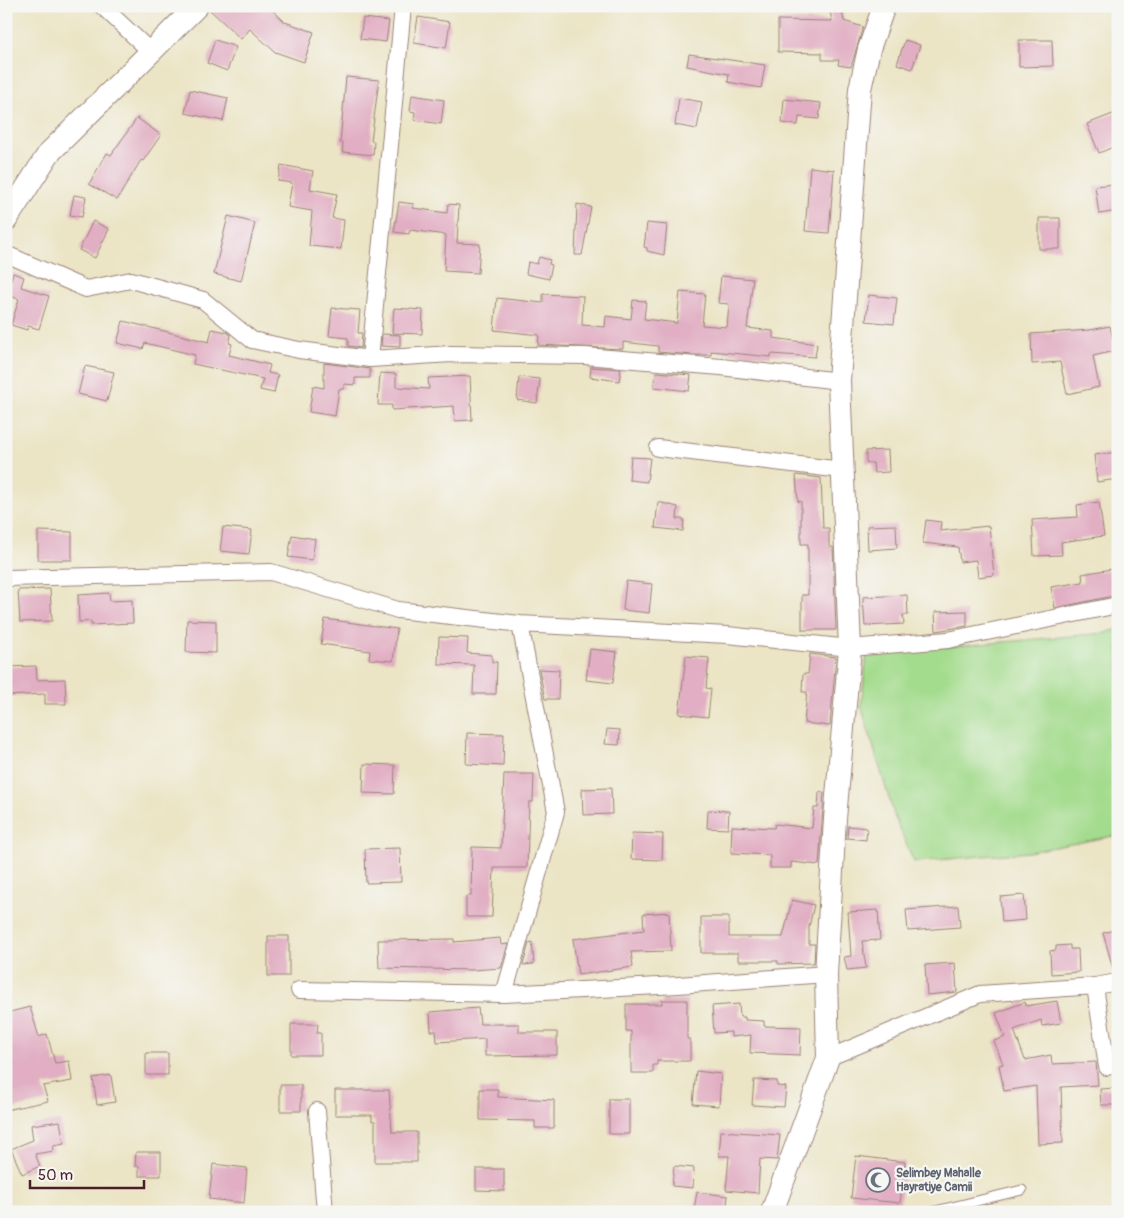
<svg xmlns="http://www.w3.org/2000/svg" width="1124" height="1218" font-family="Pangolin,sans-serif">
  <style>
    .green { fill: #a4dc8e; stroke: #777e5c }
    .building { fill: #e1aec3 }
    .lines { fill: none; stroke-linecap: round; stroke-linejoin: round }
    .lane-casing { stroke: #9a8278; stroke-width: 11 }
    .street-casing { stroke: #9a8278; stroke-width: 18 }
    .secondary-casing { stroke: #9a8278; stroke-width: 24 }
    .lane { stroke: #fff; stroke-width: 9 }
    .street { stroke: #fff; stroke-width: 16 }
    .secondary { stroke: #fff; stroke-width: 22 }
    .labels { text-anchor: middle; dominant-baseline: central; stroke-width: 4.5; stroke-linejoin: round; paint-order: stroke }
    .worship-label { font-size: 12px; font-weight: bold; fill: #5b616d; stroke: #f6f6f2; text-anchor: start }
  </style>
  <rect width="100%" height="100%" fill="#f6f6f2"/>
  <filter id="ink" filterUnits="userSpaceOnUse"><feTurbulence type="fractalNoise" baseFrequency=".02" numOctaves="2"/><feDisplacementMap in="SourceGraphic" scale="10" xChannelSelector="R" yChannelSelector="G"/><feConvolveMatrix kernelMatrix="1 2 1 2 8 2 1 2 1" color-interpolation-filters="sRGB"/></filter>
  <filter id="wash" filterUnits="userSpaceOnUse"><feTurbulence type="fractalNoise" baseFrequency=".0096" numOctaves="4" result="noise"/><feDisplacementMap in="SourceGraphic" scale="20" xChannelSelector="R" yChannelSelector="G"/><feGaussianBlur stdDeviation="1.12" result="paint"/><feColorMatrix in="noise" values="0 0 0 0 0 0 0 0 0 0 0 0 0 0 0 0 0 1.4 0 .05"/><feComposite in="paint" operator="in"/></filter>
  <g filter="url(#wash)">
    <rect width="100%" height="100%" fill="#ebe4c5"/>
    <path class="green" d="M1118 629V835L1029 852 914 862 895 818 861 706 867 654 1105 633Z"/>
    <g id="blocks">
      <path class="building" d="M210 6H268L285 22 314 32 304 62 275 52 250 29 241 39 210 10Z
        M829 6H841L844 21 863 27 851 67 838 65 839 60H822V53L778 52V20L832 21Z
        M418 17 450 22 446 48 414 43Z
        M363 18 389 21 386 42 360 39Z
        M215 40 236 47 227 71 207 63Z
        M905 40 920 45 912 69 897 64Z
        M1019 40H1052L1053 66 1019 67Z
        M689 54 765 65 761 88 728 82 729 74 687 66Z
        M346 77 379 80 371 141H374L373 155 342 152 343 143H340Z
        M190 90 228 98 223 121 185 113Z
        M412 95 444 100 441 124 414 120 415 112 410 111Z
        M679 98 702 102 697 129 675 125Z
        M784 99 821 103 819 119 799 117 798 125 782 123Z
        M1118 112V145L1099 153 1087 124Z
        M137 118 161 135 143 161 141 160 117 200 89 184 107 153 111 155Z
        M281 165 313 171 310 189 337 194 332 218 344 220 341 249 309 246 312 211 288 207 292 183 278 181Z
        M810 167 834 170 829 233 805 231Z
        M1114 184 1118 211 1099 214 1095 186Z
        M74 195 86 197 82 217 70 215Z
        M399 202 414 204 413 208 447 213 448 204 459 205 457 243 480 244 478 273 444 271 446 235 410 230 409 234 394 232Z
        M577 204 591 207 582 255H575Z
        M228 216 255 223 241 281 214 274Z
        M1039 218H1060V249H1039Z
        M93 221 109 229 95 258 79 250Z
        M647 223 667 225 664 255 647 251V248L644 247Z
        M539 257 550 260 549 264 552 265 549 279 526 274 528 262 537 264Z
        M13 273 24 277 21 287 49 296 39 329 28 326 27 330 11 325 19 299 6 295Z
        M721 276 753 279 747 328 773 331V338L817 344 815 357 771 354V357L711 351V355H693L658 352V346L623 342V349L538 345 539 335 494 330 497 298 543 303V294L583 296 582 325 605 327 606 316 631 319 633 300 646 301 644 319 677 323 680 292 705 294 702 325 727 327 729 304 718 303Z
        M869 295 897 298 894 324 866 321Z
        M332 308 360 310 358 333H362L361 348 348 346V338L329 336Z
        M394 308 423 310 422 334 392 333Z
        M123 321 209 342 212 329 227 332 231 336 229 343 232 344 229 355 270 365 268 373 278 375 274 393 260 390 263 379 193 364 195 355 145 343 143 349 117 343Z
        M1110 326 1115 351 1093 356 1099 387 1067 394 1060 362 1032 364 1031 334 1090 330Z
        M382 334 400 335V347L381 346Z
        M324 363 370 369V378H355V385L344 384V389H339L335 416 309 412 313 386 324 388Z
        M85 366 114 372 107 401 78 394Z
        M591 367 621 369 619 381 590 377Z
        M656 372 691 375 689 391 654 387Z
        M380 373 396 374V387L429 389 428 378 470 376 472 420 455 421 454 406 392 410V405H378Z
        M519 377 540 379 537 403 517 400Z
        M888 450 889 472 874 473 873 463H866V451Z
        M1118 452V479L1097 482 1094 455Z
        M631 457 650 458 647 482 629 480Z
        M796 475 821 478 823 528H829V547H833L836 630H802V595H808V544H801V501L798 502Z
        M658 502 678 507 677 519H684L683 531 655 528Z
        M1099 502 1104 536 1061 542 1062 555 1034 556 1032 520 1078 517 1077 505Z
        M926 520 941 522 940 531 989 526 994 575 978 577 976 560 960 562 958 547 923 543Z
        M896 525 897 548 868 550 867 526Z
        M223 527 252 530 249 554 220 551Z
        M38 531 72 532V560H38Z
        M292 535 315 539 312 560 288 557Z
        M1118 568V595L1055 608 1051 587 1083 582 1082 574Z
        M626 581 652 584 649 613 623 610Z
        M50 589 52 621 20 622 18 590Z
        M109 593 110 601 132 600 133 623 91 625V621L79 622 78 595Z
        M907 595 908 615H903L904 624 865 626 863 597Z
        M967 611V626L936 631 935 612Z
        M325 619 397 629 393 661 369 659 370 651 321 644Z
        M187 620 216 621V653L186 652Z
        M439 637 468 638 467 653 492 655V662H497L496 694H473L474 665 438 664Z
        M590 649 617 652 613 683 586 680Z
        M810 654 836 657 830 726 804 723 807 692H802L803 674H808Z
        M686 656 709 658 706 688 711 689 708 717 679 714Z
        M36 666 37 680 65 679 66 704H45V694L8 696 7 667Z
        M539 669 559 670 558 699H545Z
        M607 729 620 730 619 745 605 744Z
        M467 733 504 734 503 766 466 764Z
        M364 764 395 765 394 794 363 793Z
        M504 774H534L533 802H529L527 868H494L492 917H466V896H471L472 847 501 848Z
        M611 788 612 814 583 815 582 789Z
        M819 792 824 793 819 865 791 862V868H770V855L731 853 732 826 774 828 775 824 812 828 814 808H818Z
        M708 810 729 811 728 829 707 828Z
        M848 826 867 828 866 840 847 838Z
        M632 833 663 834 662 860 631 859Z
        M400 848 401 882 366 883 365 849Z
        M1024 895 1026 920 1002 922 1000 897Z
        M792 900 814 905 809 927V944H815L814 963 778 964V961H738V953H701V917H729V937H783Z
        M958 906 960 927 908 931 906 910Z
        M878 910 880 940 862 941 866 968 847 970 844 957 851 956 848 912Z
        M669 912 671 951 631 952 633 967 578 975 573 939 644 930 643 914Z
        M1118 929V972H1114L1103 933Z
        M268 936H289V976H268Z
        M500 938 501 945 508 944 501 968 472 970 379 968 378 940 454 939V942Z
        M532 942 534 964 523 965 529 943Z
        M1070 945V949H1078L1079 972 1051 974 1050 951 1056 950V946Z
        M955 963 957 992 927 995 925 965Z
        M662 1000H687V1039H690V1061H657V1065H653V1073H631V1031H626V1004H662Z
        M1057 1001 1061 1023 1042 1026 1041 1020 1014 1030 1025 1060 1051 1055 1052 1064 1096 1062 1098 1085 1061 1087 1063 1143 1038 1144 1036 1086 1004 1091 999 1065 1003 1064 994 1041 1005 1037 996 1013 1025 1002 1026 1006Z
        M739 1004 740 1017H745V1020L764 1021V1026L801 1027 800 1055 750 1053 751 1035 731 1037V1032L714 1033 712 1006Z
        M30 1007 39 1037 47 1034 55 1063 69 1061 72 1081 43 1086 48 1101 6 1110V1013Z
        M478 1008 480 1024H519V1032H557V1055L485 1056V1039L437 1042 436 1031H431L430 1012Z
        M291 1024H318L317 1033H321V1055H291Z
        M146 1053H168V1075H146Z
        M696 1071 721 1074 719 1106 693 1104Z
        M111 1075 115 1102 97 1105 93 1078Z
        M754 1080 777 1081V1086L786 1087 784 1107 752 1105Z
        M280 1085H301V1111H280Z
        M1118 1088V1105H1101L1100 1089Z
        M480 1089H498V1097L554 1100V1128H535V1121L480 1120Z
        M335 1090H389L392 1132H417V1162H375V1121H372V1115H335Z
        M609 1099H629V1134H609Z
        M60 1121 64 1144 53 1146 54 1151 35 1154 40 1166 22 1174 11 1149 33 1140 31 1125Z
        M721 1131 780 1135 777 1160 760 1159 758 1193 726 1190 729 1156H719Z
        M136 1152H161V1176H139V1166H135Z
        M856 1156 905 1162 900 1203 851 1198Z
        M213 1164 247 1168 244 1203 209 1199Z
        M674 1166 694 1168 693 1188 672 1186Z
        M476 1169H504V1191L476 1190Z
        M697 1192 728 1196 726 1212 694 1210Z"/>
    </g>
  </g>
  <g filter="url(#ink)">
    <use href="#blocks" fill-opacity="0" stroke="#9a8278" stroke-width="1"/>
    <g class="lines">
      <g class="lane-casing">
        <path id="lane" d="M6 1208 8 1212
          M773 1210 789 1212
          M931 1212 1022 1190"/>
      </g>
      <g class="street-casing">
        <path id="street" d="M102 6 151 52
          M6 254 86 289 131 280 203 300 252 340 299 350 370 359 452 354 585 356 721 367 839 381
          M370 359 403 6
          M658 448 842 470
          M6 578 271 572 398 610 520 624 727 635 850 648 948 640 1118 605
          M1095 986 1107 1067
          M299 990 504 994 678 985 826 974
          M504 994 556 812 520 624
          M828 1058 980 994 1095 986 1118 982
          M317 1111 325 1212"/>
      </g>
      <g class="secondary-casing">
        <path id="secondary" d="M6 220 49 153 197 6
          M772 1212 828 1058 826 974 835 819 850 648 839 381 860 89 869 49 884 6"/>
      </g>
      <use href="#lane" class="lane"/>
      <use href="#street" class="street"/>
      <use href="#secondary" class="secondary"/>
    </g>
  </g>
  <defs>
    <g id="mosque-ring" transform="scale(1.25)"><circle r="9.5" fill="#f6f6f2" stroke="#6b7280" stroke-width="1.5"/><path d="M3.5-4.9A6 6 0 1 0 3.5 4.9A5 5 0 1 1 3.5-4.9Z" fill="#6b7280"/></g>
  </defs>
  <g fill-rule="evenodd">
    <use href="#mosque-ring" x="878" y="1180"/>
  </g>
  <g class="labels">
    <g class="worship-label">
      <text x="896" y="1173">Selimbey Mahalle<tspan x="896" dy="14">Hayratiye Camii</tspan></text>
    </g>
  </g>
  <rect width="1124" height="1218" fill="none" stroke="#f6f6f2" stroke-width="25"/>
  <path d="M30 1180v8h114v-8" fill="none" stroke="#4a1f2b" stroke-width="2.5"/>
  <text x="38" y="1180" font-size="15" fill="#4a1f2b" stroke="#f6f6f2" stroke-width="4" paint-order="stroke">50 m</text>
</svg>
